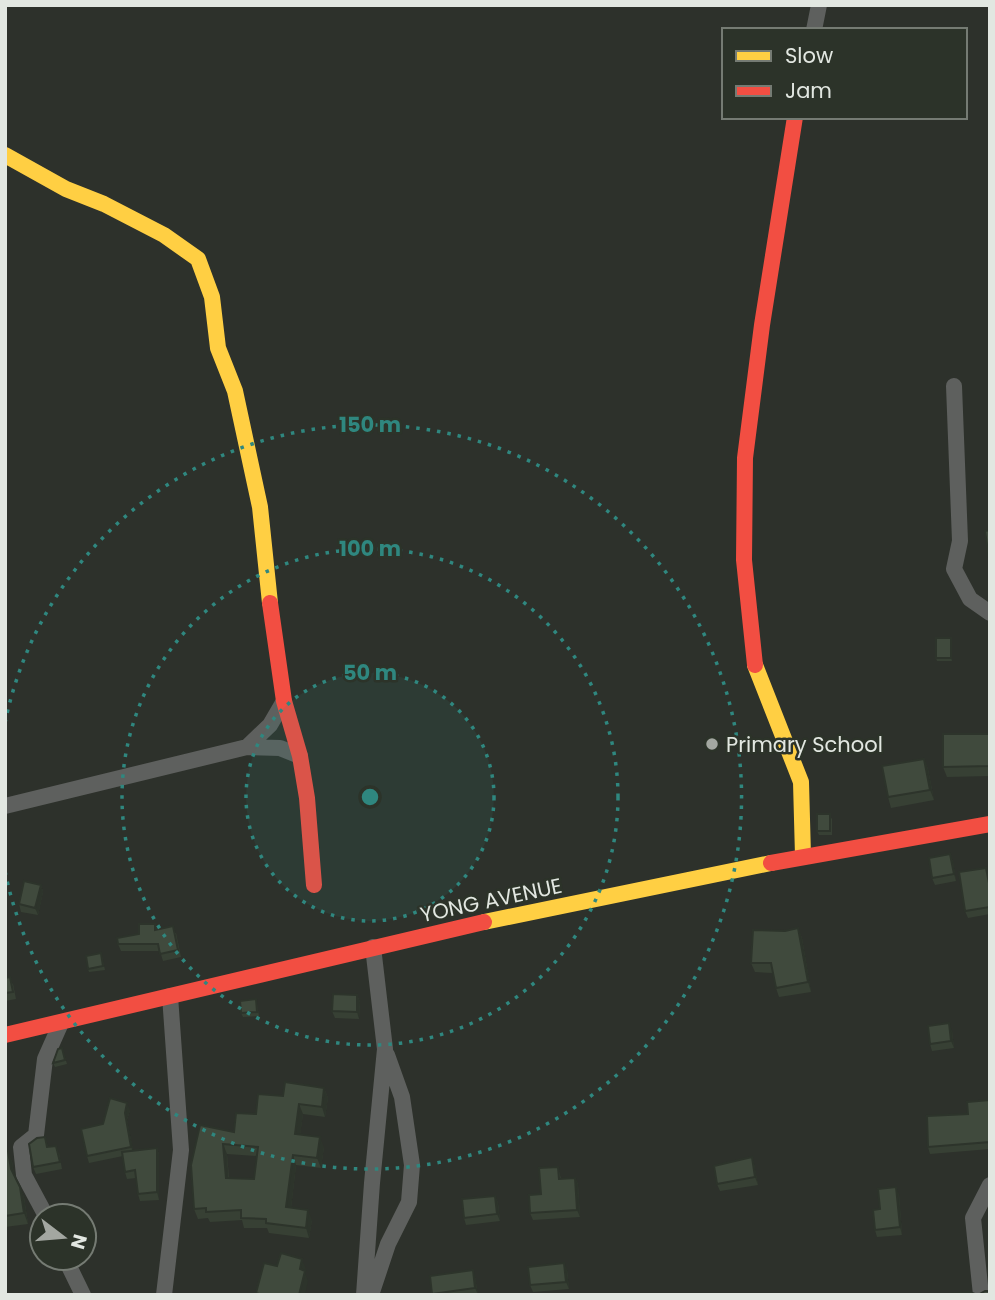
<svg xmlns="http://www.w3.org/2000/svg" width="995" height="1300" font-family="Poppins,sans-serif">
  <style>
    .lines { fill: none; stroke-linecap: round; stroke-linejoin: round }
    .street { stroke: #5e605e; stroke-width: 16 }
    .slow { stroke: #ffcf43; stroke-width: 16 }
    .jam { stroke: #f24e42; stroke-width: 16 }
    .wall { fill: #374034; fill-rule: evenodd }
    .shaded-wall { fill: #2d342b }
    .building { fill: #404a3d; stroke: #2d342b; stroke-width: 2; fill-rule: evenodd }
    .ring { fill: none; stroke: #2f877f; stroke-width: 3.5; stroke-dasharray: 3.5 7 }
    .poi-dot { fill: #a3a7a1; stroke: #2c3329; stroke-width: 2.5 }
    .labels { text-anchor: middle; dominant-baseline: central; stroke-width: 5; stroke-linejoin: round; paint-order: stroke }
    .poi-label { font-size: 21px; fill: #e2e7e1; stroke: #2c3329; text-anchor: start }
    .street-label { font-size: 21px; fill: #e2e7e1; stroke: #2c3329 }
    .centre { fill: #2f877f; stroke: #2c3329; stroke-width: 3.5 }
    .ring-label { font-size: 21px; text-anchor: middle; font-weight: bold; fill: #2f877f; stroke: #2c3329; stroke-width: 5; stroke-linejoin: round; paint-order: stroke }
  </style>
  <rect width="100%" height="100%" fill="#2d312b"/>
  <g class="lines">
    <path class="street" d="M814 30 819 5
      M954 386 960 541 954 569 970 599 990 613
      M247 747 270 725 284 701
      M5 806 247 747 280 748 300 756
      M46 1216 24 1175 21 1147 36 1135 45 1059 61 1023
      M65 1258 83 1295
      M164 1295 181 1150 170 996
      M364 1295 372 1183 385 1049 373 947
      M371 1295 388 1244 409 1202 412 1165 402 1097 387 1055
      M981 1295 973 1218 990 1185"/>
    <path class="slow" d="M5 155 66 189 104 204 164 235 198 259 212 297 218 348 235 391 260 507 270 603
      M755 665 801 782 803 856
      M484 922 771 863"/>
    <path class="jam" d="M270 603 284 701 300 756 307 798 314 885
      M755 665 744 560 745 458 762 325 795 117
      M771 863 990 824
      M5 1035 484 922"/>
  </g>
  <path class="wall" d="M952 641V661H937L936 658Z
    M990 734V776L947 777 943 767Z
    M924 759 928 769 934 800 891 808 888 797Z
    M832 818V835H819L817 831Z
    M950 854 953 862 956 881 935 885 932 878Z
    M989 875 990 914 968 918 965 911Z
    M41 885 43 892 38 915 21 912 19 904Z
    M155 924 157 930 176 933 181 957 163 961 160 951H121L118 944 139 934Z
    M798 928 802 938 811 992 779 997 776 988 773 973 755 972 751 963 785 931Z
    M102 957 105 970 89 972 88 969Z
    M5 978 13 984 16 999 5 1001Z
    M357 995 360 1002 359 1019 335 1018 332 1011Z
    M256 999 259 1016 243 1017 241 1013Z
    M952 1031 954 1048 932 1051 930 1044Z
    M62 1048 67 1064 55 1067 53 1063Z
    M324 1088 328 1098 325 1117 303 1114 300 1135 324 1147 321 1168 296 1165 291 1208 312 1220 309 1238 269 1233 267 1228H244L242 1220 210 1222 208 1218 198 1219 194 1209 191 1165 256 1114 283 1096ZM227 1154 257 1156 254 1179 229 1178Z
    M990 1100V1149L930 1154 928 1147 968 1114Z
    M130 1110 127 1120 133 1150 157 1148 159 1155V1200L140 1201 138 1194 136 1178 127 1179 125 1172 123 1156 89 1163 87 1156 103 1124Z
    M45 1137 48 1147 59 1153 62 1169 36 1174 33 1167Z
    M5 1151 12 1161 14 1175 24 1197 28 1224 5 1227Z
    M754 1164 758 1185 720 1191 717 1184Z
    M558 1167 561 1179 575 1178 578 1184 580 1217 533 1220 530 1213Z
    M899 1194 902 1235 877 1237 875 1230 880 1209Z
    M495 1196 498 1203 500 1221 466 1225 464 1218Z
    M567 1270 569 1289 533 1292 530 1285Z
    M430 1276 475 1277 478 1295H432Z"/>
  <path class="shaded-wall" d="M951 638 952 641V661L951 658Z
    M924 759 928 769 934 800 930 790Z
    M950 854 953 862 956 881 954 874Z
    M41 885 43 892 38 915 35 908Z
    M798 928 802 938 811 992 808 982Z
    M357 995 360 1002 359 1019 357 1012Z
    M949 1023 952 1031 954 1048 951 1041Z
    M324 1088 328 1098 325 1117 322 1107Z
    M127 1103 130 1110 127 1120 134 1154 131 1147 125 1113Z
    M299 1104 303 1114 299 1144 295 1134Z
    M320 1137 324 1147 321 1168 317 1158Z
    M223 1144 227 1154 229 1187 226 1178Z
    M157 1148 159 1155V1200L157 1192Z
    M8 1151 12 1161 15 1180 11 1169Z
    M293 1155 296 1165 290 1217 286 1207Z
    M752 1157 754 1164 758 1185 755 1177Z
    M575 1178 578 1184 580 1217 577 1210Z
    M20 1187 24 1197 28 1224 24 1213Z
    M896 1187 899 1194 902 1235 900 1227Z
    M495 1196 498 1203 500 1221 497 1214Z
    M308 1210 312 1220 309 1238 306 1228Z
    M302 1259 306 1269 305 1273 308 1281 305 1295H299L300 1269Z
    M564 1263 567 1270 569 1289 566 1282Z
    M473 1270 475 1277 478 1295 475 1288Z"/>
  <path class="building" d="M990 530V558H989L985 531Z
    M936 638H951V658H936Z
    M943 734H990V766L943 767Z
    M924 759 930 790 888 797 882 766Z
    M817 814H830V831H817Z
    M950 854 954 874 932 878 929 858Z
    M986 868 990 888V907L965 911 959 872Z
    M24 881 41 885 35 908 19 904Z
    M139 924H155V930L173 926 178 950 160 954 158 944H118L117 938 139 934Z
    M798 928 808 982 776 988 771 963H751L753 930 785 931Z
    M101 953 103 966 88 969 86 956Z
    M10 977 13 992 5 993V978Z
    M333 994 357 995V1012L332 1011Z
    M256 999 257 1012 241 1013 240 1001Z
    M949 1023 951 1041 930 1044 928 1026Z
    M62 1048 65 1060 53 1063 58 1049Z
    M285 1082 324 1088 322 1107 299 1104 295 1134 320 1137 317 1158 293 1155 286 1207 308 1210 306 1228 266 1223V1219L241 1218V1210L206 1212V1208L194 1209 191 1165 200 1125 234 1132 236 1113 256 1114 258 1094 283 1096ZM223 1144 258 1147 254 1179 226 1178Z
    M110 1098 127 1103 125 1113 131 1147 87 1156 81 1129 103 1124Z
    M990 1100V1142L928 1147 927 1116 968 1114 967 1102Z
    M45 1137 47 1147 56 1146 60 1162 33 1167 29 1144 37 1138Z
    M157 1148V1192L138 1194 135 1170 125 1172 122 1152Z
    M5 1151H8L11 1169 20 1187 24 1213 5 1216Z
    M752 1157 755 1177 717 1184 714 1166Z
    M558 1167 559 1179 575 1178 577 1210 530 1213 529 1195 541 1194 539 1168Z
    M896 1187 900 1227 875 1230 873 1210 880 1209 878 1189Z
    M495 1196 497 1214 464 1218 462 1199Z
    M281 1253 302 1259 300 1269 305 1271 299 1295H262L256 1293 264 1263 277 1266Z
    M564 1263 566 1282 530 1285 528 1267Z
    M473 1270 475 1288 432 1294 430 1276Z
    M985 1291H990V1295H978Z
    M970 1292 977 1295H951L950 1294Z"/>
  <circle cx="370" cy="797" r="124" fill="#2f877f" fill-opacity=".12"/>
  <g class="ring">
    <circle cx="370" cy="797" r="124"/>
    <circle cx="370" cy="797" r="248"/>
    <path d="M5 723A372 372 0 1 1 5 871"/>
  </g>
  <circle class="poi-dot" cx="712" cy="744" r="7"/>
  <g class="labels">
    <g class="poi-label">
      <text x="726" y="744">Primary School</text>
    </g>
    <g class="street-label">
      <text transform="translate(491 900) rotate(-12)">YONG AVENUE</text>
    </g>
  </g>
  <circle cx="370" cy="797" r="10" class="centre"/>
  <g class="ring-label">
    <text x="370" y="432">150 m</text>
    <text x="370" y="556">100 m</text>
    <text x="370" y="680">50 m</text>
  </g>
  <rect width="995" height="1300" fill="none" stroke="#e2e7e1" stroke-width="14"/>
  <rect x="722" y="28" width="245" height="91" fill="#2c3329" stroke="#757b73" stroke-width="2"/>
  <rect x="736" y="51" width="35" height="10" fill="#ffcf43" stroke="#757b73" stroke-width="2"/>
  <text x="785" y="63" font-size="21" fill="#e2e7e1">Slow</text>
  <rect x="736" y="86" width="35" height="10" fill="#f24e42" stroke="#757b73" stroke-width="2"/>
  <text x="785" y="98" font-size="21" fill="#e2e7e1">Jam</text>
  <g transform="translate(63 1237) rotate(106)"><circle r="33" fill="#2c3329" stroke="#757b73" stroke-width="2"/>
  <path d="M0-5L12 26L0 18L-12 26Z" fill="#a3a7a1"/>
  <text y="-10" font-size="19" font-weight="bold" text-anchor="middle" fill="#e2e7e1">N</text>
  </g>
</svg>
